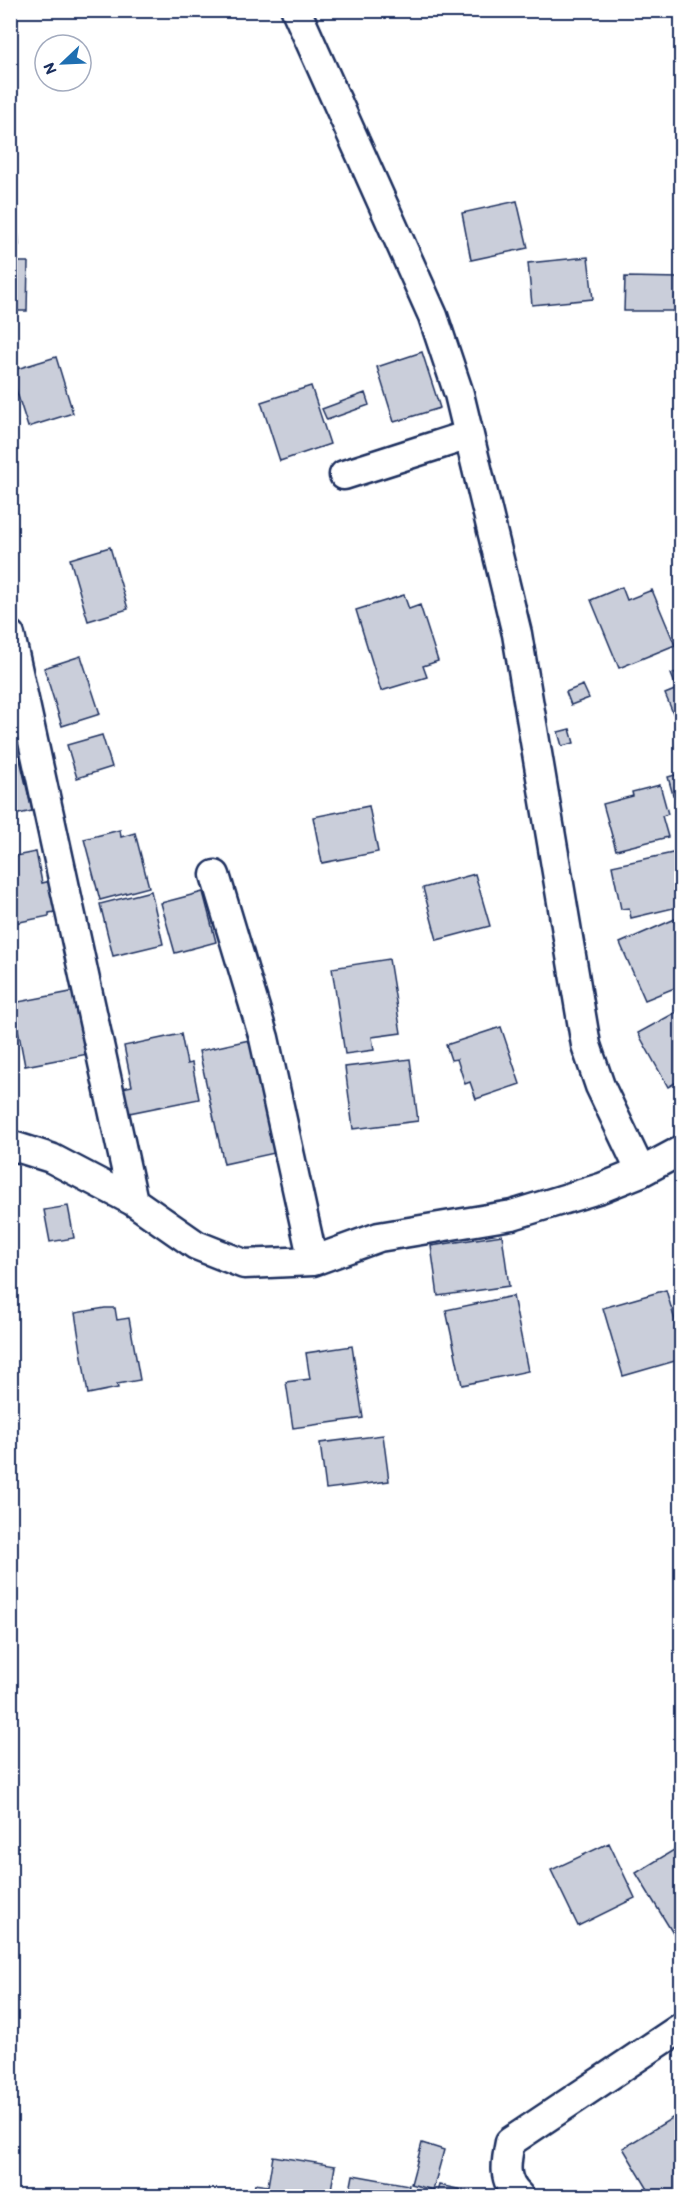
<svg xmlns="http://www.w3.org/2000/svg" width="692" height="2207" font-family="Itim,sans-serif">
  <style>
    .building { fill: #caceda; stroke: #1b2f5e; stroke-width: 1.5 }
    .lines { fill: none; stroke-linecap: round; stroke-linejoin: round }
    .street-casing { stroke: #1b2f5e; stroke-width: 33 }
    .street { stroke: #fff; stroke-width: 28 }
  </style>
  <rect width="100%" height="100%" fill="#fff"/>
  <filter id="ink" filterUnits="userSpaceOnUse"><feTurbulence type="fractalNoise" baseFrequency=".0167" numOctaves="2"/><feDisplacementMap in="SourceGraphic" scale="12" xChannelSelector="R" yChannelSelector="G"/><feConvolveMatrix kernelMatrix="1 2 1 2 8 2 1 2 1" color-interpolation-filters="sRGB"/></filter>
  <g filter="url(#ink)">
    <path class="building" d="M10 181H15L19 245 10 246Z
      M517 201 528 248 471 260 462 213Z
      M588 257 593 299 532 305 528 263Z
      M10 262H28L27 311H10Z
      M625 277 681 278 680 311H624Z
      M422 352 440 408 394 422 377 367Z
      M56 357 73 413 28 427 10 371Z
      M311 386 330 444 280 461 261 402Z
      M365 393 369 405 327 420 322 409Z
      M110 547 128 609 88 621 70 559Z
      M622 587 627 600 652 590 675 645 619 668 591 600Z
      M404 595 409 609 420 605 438 661 423 666 427 677 381 691 356 610Z
      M81 656 100 714 62 726 44 668Z
      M682 670V717L676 720 665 694 677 689 671 674Z
      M583 685 589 698 571 705 566 692Z
      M570 729 574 743 562 746 558 732Z
      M102 735 112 767 77 778 67 745Z
      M19 755 32 811 10 816V757Z
      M682 773V793L673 795 668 777Z
      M660 785 668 814 662 816 668 837 616 850 603 804 633 796 632 792Z
      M369 806 378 852 322 863 313 817Z
      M120 830 121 837 135 833 149 887 100 900 84 839Z
      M682 851V906L631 918 629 908 621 909 612 866Z
      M36 852 42 883 55 880 61 911 49 913V916L10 924V857Z
      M475 874 490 926 437 940 423 888Z
      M151 891 163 944 113 956 100 904Z
      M203 892 216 942 175 953 161 903Z
      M682 916V985L645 1000 620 943Z
      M389 959 401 1033 372 1037 374 1050 345 1054 332 968Z
      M76 991 88 1054 25 1066 13 1003Z
      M682 1009V1079L668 1087 638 1033Z
      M501 1027 520 1084 476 1099 470 1082 465 1084 457 1059 451 1060 446 1045Z
      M181 1034 187 1064 192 1063 199 1099 124 1114 118 1089 132 1086 124 1046Z
      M254 1039 279 1152 224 1164 199 1051Z
      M410 1059 418 1121 353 1129 345 1067Z
      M68 1206 74 1238 50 1242 44 1210Z
      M502 1235 509 1286 438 1296 431 1246Z
      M666 1290 682 1344V1359L623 1376 603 1308Z
      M513 1296 528 1371 462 1385 446 1310Z
      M105 1308H115L117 1320 129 1318 140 1380 117 1384 118 1388 88 1394 75 1313Z
      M352 1346 363 1418 293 1428 286 1382 310 1379 306 1353Z
      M383 1435 389 1481 326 1489 320 1443Z
      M609 1843 635 1898 578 1926 551 1870Z
      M682 1845V1948L636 1873Z
      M682 2112V2196H652L623 2148Z
      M422 2143 444 2150 433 2190 411 2184Z
      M273 2156 335 2166 330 2196H253L255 2184 268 2186Z
      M353 2175 409 2185 407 2196H349Z
      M439 2185 490 2196H436Z"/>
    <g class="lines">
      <g class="street-casing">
        <path id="street" d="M296 10 433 316 459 394 517 634 586 1045 600 1086 641 1172
          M344 475 469 435
          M10 635 133 1201
          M215 875 264 1038 313 1261
          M10 1145 51 1158 133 1201 196 1245 244 1264 313 1261 379 1237 512 1215 601 1188 641 1172 682 1150
          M519 2196C502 2180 506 2162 510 2142L682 2027"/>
      </g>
      <use href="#street" class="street"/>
    </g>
  </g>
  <rect width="692" height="2207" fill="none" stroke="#fff" stroke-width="36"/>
  <rect x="18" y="18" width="656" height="2171" fill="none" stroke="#1b2f5e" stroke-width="2" filter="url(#ink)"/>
  <g transform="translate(63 63) rotate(247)"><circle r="28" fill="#ffffff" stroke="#a4acbf" stroke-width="1.5"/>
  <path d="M0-4.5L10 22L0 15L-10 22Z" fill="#1f6fb2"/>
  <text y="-9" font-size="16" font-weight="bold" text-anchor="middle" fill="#1b2f5e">N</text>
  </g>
</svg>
